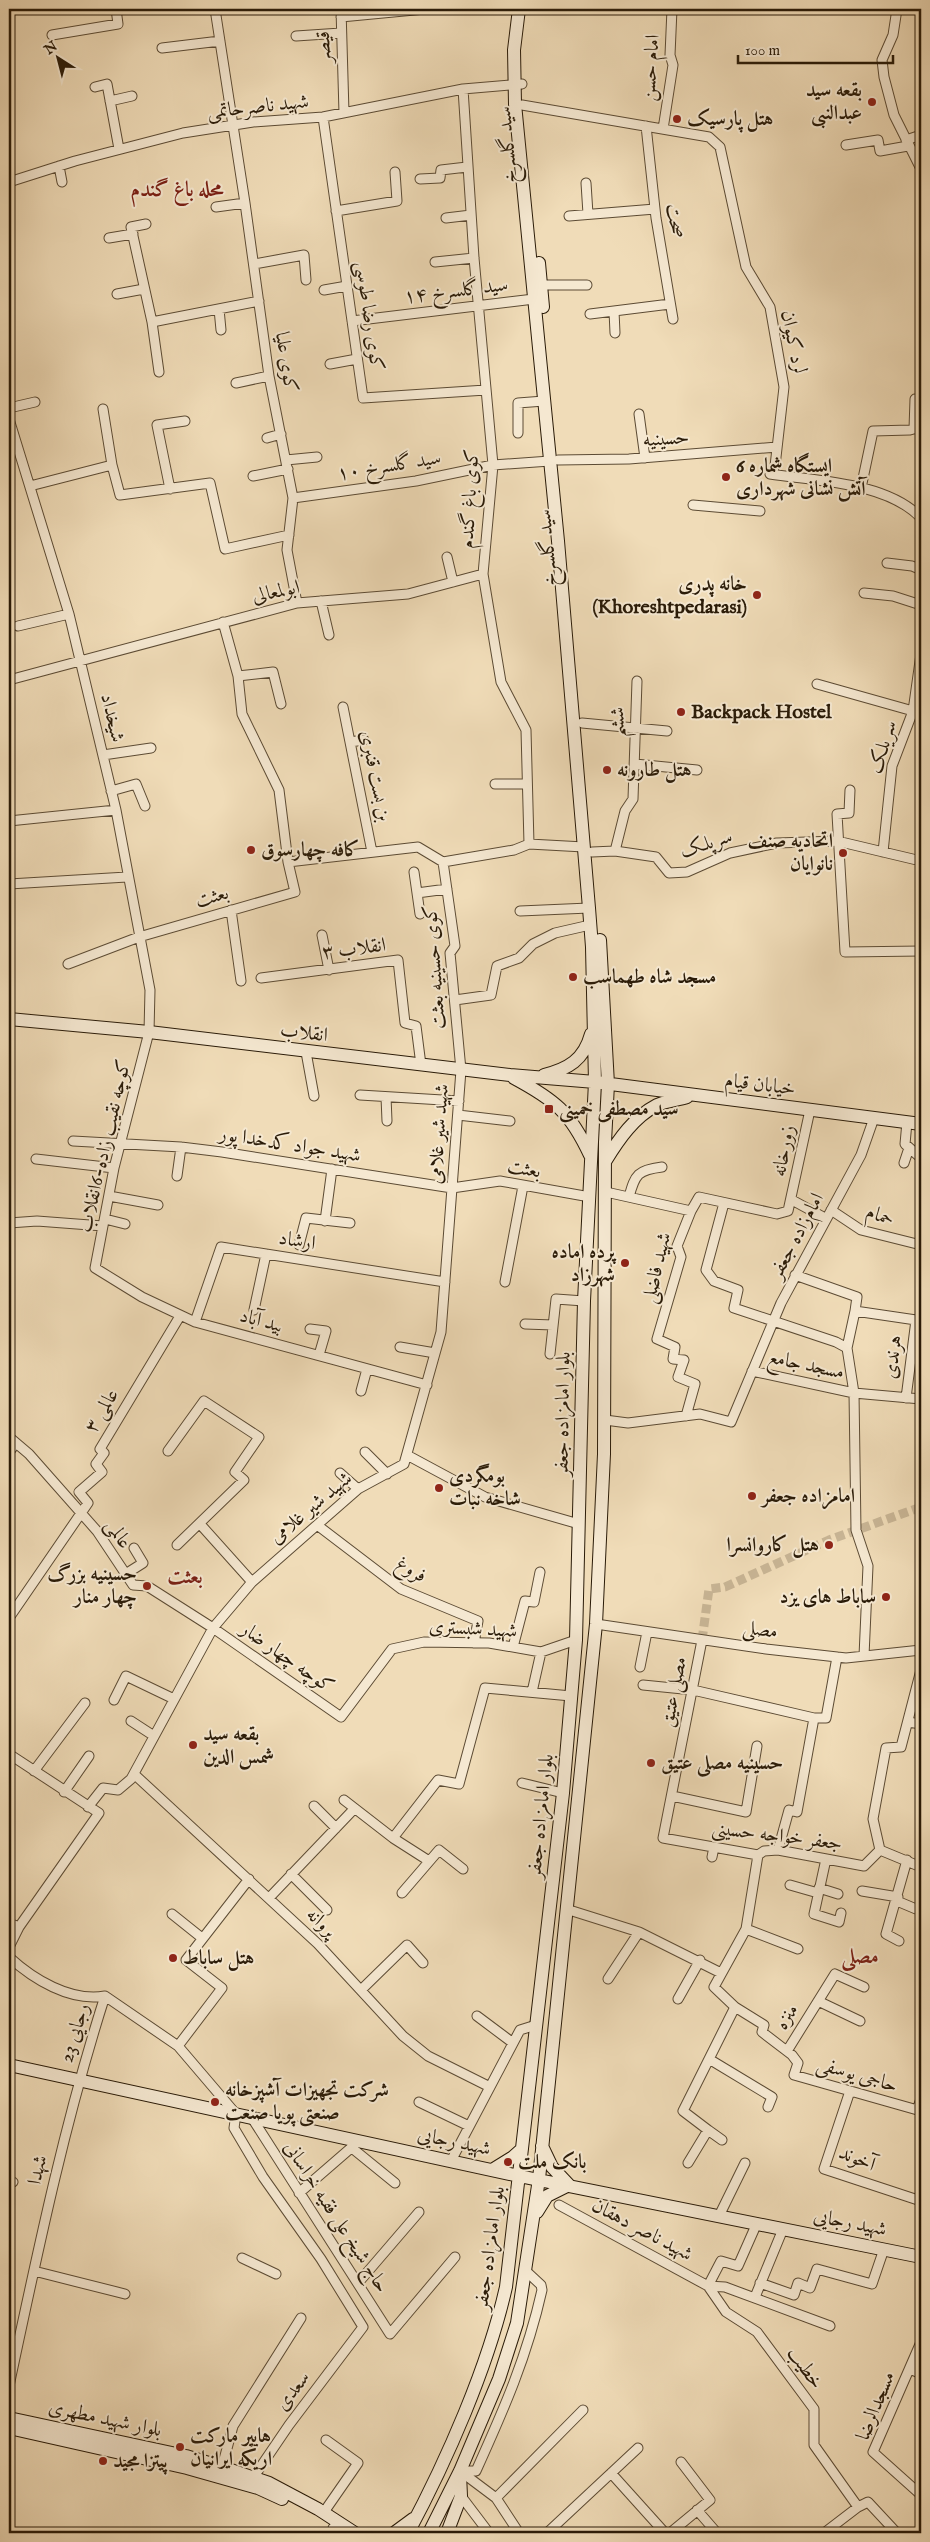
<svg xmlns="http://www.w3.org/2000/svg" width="930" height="2542" font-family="'IM FELL English',Amiri,serif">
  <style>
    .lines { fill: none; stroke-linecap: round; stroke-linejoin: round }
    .street-tunnel { stroke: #c8b595; stroke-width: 9; stroke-dasharray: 9 4.5; stroke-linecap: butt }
    .street-casing { stroke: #5c4b34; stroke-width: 11 }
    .secondary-casing { stroke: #2a1b08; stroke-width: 14 }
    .street { stroke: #f5e8d1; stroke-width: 9 }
    .secondary { stroke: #f5e8d1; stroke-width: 12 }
    .poi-dot { fill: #8f2418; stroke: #f5e8d1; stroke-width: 2 }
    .labels { text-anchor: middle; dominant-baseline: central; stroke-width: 4; stroke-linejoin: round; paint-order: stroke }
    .street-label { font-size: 20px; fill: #2a1b08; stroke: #f5e8d1 }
    .poi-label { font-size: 20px; font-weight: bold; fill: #2a1b08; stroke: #f5e8d1; text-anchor: start }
    .neighbourhood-label { font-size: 21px; font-weight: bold; fill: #7a1f14; stroke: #f5e8d1 }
  </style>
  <rect width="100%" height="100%" fill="#f0dcb8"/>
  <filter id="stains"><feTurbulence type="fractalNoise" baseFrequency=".004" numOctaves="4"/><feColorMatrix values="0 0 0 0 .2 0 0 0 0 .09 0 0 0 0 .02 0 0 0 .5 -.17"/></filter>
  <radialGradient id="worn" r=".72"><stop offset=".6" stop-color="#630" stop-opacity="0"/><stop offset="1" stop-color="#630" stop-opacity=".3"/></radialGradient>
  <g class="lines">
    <path class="street-tunnel" d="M702 1640 709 1589 725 1587 829 1540 921 1507"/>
    <g class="street-casing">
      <path id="street" d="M215 9 245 203 269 376 293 498 287 550 297 603
        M341 9 344 113
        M897 9 893 35 882 60 884 77 894 115 921 169
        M341 17 425 9
        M52 35 118 24 116 9
        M296 36 341 33
        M162 48 220 41
        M95 87 107 84 119 149
        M463 89 474 258 493 465 483 574 501 682 526 730 529 844
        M110 101 132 96
        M522 105 709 137 720 147 746 267 770 307 784 387 775 466 770 474C817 481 887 482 921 518
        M323 117 363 398 486 390
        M646 126 656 218 673 319
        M663 129 673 65 670 55 672 9
        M906 140 921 135
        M846 145 878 140 880 151 908 146
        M59 166 62 182
        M420 179 440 178 441 170 467 167
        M9 182 75 161 183 133 253 122 323 117 463 89 522 84
        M586 183 588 214
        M216 207 245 203
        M336 211 397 201 395 172
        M569 216 655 209
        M446 218 471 215
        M146 224 131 227 152 322 159 372
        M109 238 133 234
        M435 262 474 258
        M254 264 304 255 306 280
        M541 285H587
        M324 290 347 286
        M117 294 144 289
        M219 309 221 330
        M614 311 615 333
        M590 314 670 304
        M352 321 534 299
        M152 322 259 301
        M330 364 357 359
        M236 383 269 376
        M9 408 35 402
        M103 409 112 465
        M639 414 645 458
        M9 419 69 614 116 810 150 990 149 1032 114 1168 95 1268 142 1297 195 1322 427 1385
        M914 429 915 399
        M518 433V403L544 401
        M267 438 281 434
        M286 460 317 457
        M558 460 629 459 777 447
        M253 476 288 469
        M30 486 112 465 120 495 210 483 225 549 289 535
        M861 488 873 431 910 430 921 427
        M170 489 157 425 185 421
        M293 498 416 481 493 465 550 461
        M693 505 760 511
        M447 557 453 582
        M887 563 912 566 921 570
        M864 593 893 596 921 605
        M321 601 329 635
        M18 626 69 614
        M238 676 273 672 281 704
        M9 680 297 603 408 594 483 574
        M817 684 913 711
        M343 707 372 852
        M582 723 667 731
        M350 742 364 740
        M103 755 151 748
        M635 764 697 770
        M495 784H526
        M850 790 849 813 837 814 845 952 921 951
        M111 791 136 784 145 806
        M9 821 116 810
        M615 851 625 811 633 799 637 681
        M592 852 615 851 656 857 669 873 687 872 730 853 777 843 837 841 921 861
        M883 852 892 766 913 711 921 654
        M288 862 418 847 443 862 514 850 529 844 584 847
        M414 872 420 914
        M9 884 127 877
        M417 893 447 889
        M231 910 241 981
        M520 911 589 908
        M322 935 329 970
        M68 964 139 937 295 892 288 862 279 790 242 714 238 676 223 622
        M261 978 398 960 405 1023 416 1026 421 1065
        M455 1000 491 995 497 966 519 958 533 944 555 933 590 925
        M306 1052 314 1096
        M360 1095 459 1101
        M386 1097 387 1121
        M458 1115 510 1121
        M907 1122 905 1144 921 1158
        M73 1141 181 1147 222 1152 452 1188 500 1181 590 1197
        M36 1159 114 1168
        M904 1163 909 1148
        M177 1176 181 1147
        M606 1192 691 1211 699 1197 777 1214 788 1211 810 1110
        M109 1196 158 1205
        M629 1197C635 1174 638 1170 662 1167
        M792 1200 825 1218
        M724 1203 706 1270 714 1281 738 1290 734 1308 836 1342 847 1348 854 1393 856 1530 868 1566 864 1656
        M831 1210 861 1230 921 1245
        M105 1219 125 1224
        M325 1221 332 1169
        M9 1223 37 1221 103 1226
        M299 1245 306 1218 350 1223
        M795 1275 857 1297 855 1311 916 1320 906 1398
        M505 1282 523 1186
        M254 1310 266 1254
        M195 1322 221 1247 445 1282
        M525 1324 553 1325
        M310 1329 326 1331 319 1355
        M400 1347 435 1353
        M847 1348 855 1311
        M550 1354 556 1299 584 1301
        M752 1371 854 1393 921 1399
        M361 1391 367 1369
        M686 1416 695 1384 678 1377 684 1360 673 1359 675 1347 657 1339 681 1257 677 1246 691 1211
        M605 1420 628 1423 700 1414 731 1422 781 1303 861 1155 874 1118
        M9 1437 29 1454 97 1531 133 1585 147 1586 213 1628 341 1717 392 1649 424 1642 489 1643 541 1652 576 1640
        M168 1451 204 1401 259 1437 235 1472 244 1480 177 1545
        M9 1452 16 1443
        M365 1452 387 1474
        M407 1455 485 1497 579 1524
        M340 1473 358 1489
        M200 1524 252 1582
        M317 1525 401 1589 478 1621 474 1643
        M124 1575 143 1563 134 1548
        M9 1618 88 1503 79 1492 102 1472 96 1464 104 1453 100 1449 180 1316
        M596 1624 766 1649 846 1658 921 1650
        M702 1640 663 1838 758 1855 764 1851 778 1850 864 1866 880 1850
        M513 1647 525 1601 534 1602 540 1572
        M640 1667 647 1632
        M643 1685 693 1690 814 1718
        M532 1692 541 1652
        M114 1700 126 1676 174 1699
        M131 1721 154 1736
        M908 1722 921 1724
        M9 1754 99 1813 19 1927 9 1947
        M34 1771 85 1703
        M134 1774 318 1944 403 2036 428 2056 490 2087
        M522 1783 563 1793
        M64 1792 89 1756
        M672 1796 746 1812 757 1746
        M344 1800 393 1838 429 1861
        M314 1806 336 1828
        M88 1807 103 1788 118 1790 131 1779 213 1628 252 1582 358 1489 404 1464 441 1332 461 1070 450 953 455 946 443 862
        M393 1838 438 1780 459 1784 485 1688 571 1696
        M778 1850 789 1810 797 1812 814 1718H826L837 1657
        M880 1850 873 1819 886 1748 901 1747 921 1670
        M880 1850 921 1867
        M712 1857 714 1847
        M826 1859 814 1914 839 1922 841 1913
        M291 1874 327 1910
        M790 1885 818 1893
        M819 1888 838 1894
        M862 1891 898 1897
        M402 1893 439 1850 463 1869
        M269 1898 354 1809
        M897 1901 916 1909
        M566 1909 639 1932 721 1973
        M172 1914 202 1938
        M9 1923 19 1927
        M746 1929 798 1949
        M899 1941 886 1934 907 1860
        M9 1957C33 1979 70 2002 105 1996L178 2046 236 2114 234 2128 263 2177 321 2259 363 2327 289 2425 253 2478
        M608 1979 639 1932
        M361 1990 407 1945 423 1963
        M678 1999 700 1960
        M818 2001 860 2021
        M735 2007 764 2025 762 2032 792 2055 798 2063 794 2075 921 2111
        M477 2016 513 2043
        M178 2046 222 1988 186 1960 249 1879
        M787 2051 835 1974 864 1987
        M709 2059 772 2097 768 2107
        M850 2091 824 2169 921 2201
        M419 2102 469 2126
        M917 2110 921 2099
        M252 2118 390 2334 455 2257
        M708 2130 722 2140
        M352 2148 395 2183
        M451 2161 520 2030 536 2025
        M688 2163 708 2130 683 2111 735 2007 714 1987 746 1929 758 1855
        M9 2181 13 2182
        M299 2193 359 2141
        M559 2205 708 2286 721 2261 738 2266 757 2223
        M719 2216 745 2163
        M242 2258 276 2274
        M34 2271 125 2294
        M358 2283 419 2212
        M760 2283 794 2295 798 2283 810 2288 817 2269 872 2284 884 2249
        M755 2297 783 2229
        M830 2326 725 2287 708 2286 726 2312 757 2332 814 2409V2445L858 2507 868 2502 895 2531 893 2533
        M921 2342 873 2452 921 2495
        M910 2369 921 2374
        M9 2386C37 2255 64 2124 105 1996
        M222 2467 233 2426 301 2318
        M460 2471H476C504 2409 527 2357 542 2290L541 2285 527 2272
        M460 2471 496 2498 519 2533
        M611 2473 665 2533
        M461 2496 489 2533
        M496 2498 583 2410
        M697 2510 717 2533
        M324 2512 358 2463 326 2440
        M332 2533 333 2528
        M547 2533 638 2448
        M670 2533 710 2500 681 2462
        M824 2533 858 2507"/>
    </g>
    <g class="secondary-casing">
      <path id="secondary" d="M539 263 543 307
        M9 1019 149 1032 510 1075 595 1082 921 1124
        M544 1075C568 1069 584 1060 591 1034
        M514 1078C555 1100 570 1112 590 1155
        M606 1160C619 1139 634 1117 657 1105 665 1101 678 1100 687 1097
        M9 2065 519 2176 921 2257
        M492 2170 513 2157 522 2149
        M537 2212 547 2196 569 2185 552 2167 542 2146
        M9 2418 186 2456 222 2467 269 2483 318 2509 355 2533
        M9 2428 187 2468 258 2488 282 2499
        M394 2533 413 2519
        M408 2533C447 2460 488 2367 506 2287L563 1793 576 1640 584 1301 595 1082 592 947 589 908 558 541 515 104 514 50 519 9
        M429 2533 460 2471 499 2379 517 2323 539 2179 596 1624 604 1454 605 1142 608 1084 600 940
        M447 2533 461 2496 460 2474"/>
    </g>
    <use href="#street" class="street"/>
    <use href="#secondary" class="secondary"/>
  </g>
  <g class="poi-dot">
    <circle cx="872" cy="102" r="5"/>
    <circle cx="677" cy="119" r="5"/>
    <circle cx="726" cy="477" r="5"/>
    <circle cx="757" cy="595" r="5"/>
    <circle cx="681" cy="712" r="5"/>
    <circle cx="607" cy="770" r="5"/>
    <circle cx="251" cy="850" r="5"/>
    <circle cx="843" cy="853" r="5"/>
    <circle cx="573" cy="977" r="5"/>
    <rect x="544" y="1104" width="10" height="10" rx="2.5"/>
    <circle cx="625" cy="1263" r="5"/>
    <circle cx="439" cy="1488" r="5"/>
    <circle cx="752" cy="1496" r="5"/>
    <circle cx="829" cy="1545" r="5"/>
    <circle cx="147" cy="1586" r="5"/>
    <circle cx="886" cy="1597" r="5"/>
    <circle cx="193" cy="1745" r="5"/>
    <circle cx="651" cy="1763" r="5"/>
    <circle cx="173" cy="1958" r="5"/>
    <circle cx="215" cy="2102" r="5"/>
    <circle cx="508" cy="2162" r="5"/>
    <circle cx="180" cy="2447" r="5"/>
    <circle cx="103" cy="2461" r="5"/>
  </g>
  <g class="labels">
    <g class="street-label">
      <text transform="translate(324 47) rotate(-92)">قیصر</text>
      <text transform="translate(651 68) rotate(-86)">امام حسن</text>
      <text transform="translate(258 107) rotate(-6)">شهید ناصرحاتمی</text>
      <text transform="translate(508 145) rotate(-95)">سید گلسرخ</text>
      <text transform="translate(675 221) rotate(82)">صحت</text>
      <text transform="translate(456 291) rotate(-7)">سید گلسرخ ۱۴</text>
      <text transform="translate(369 316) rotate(82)">کوی رضا طوسی</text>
      <text transform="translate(793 342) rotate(79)">لرد کیوان</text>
      <text transform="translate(286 362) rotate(81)">کوی علیا</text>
      <text transform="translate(666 439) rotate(-4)">حسینیه</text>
      <text transform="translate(389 466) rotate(-9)">سید گلسرخ ۱۰</text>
      <text transform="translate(470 499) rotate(-87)">کوی باغ گندم</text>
      <text transform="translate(548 548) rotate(-95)">سید گلسرخ</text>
      <text transform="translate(276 592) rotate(-12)">ابولمعالی</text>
      <text transform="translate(112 718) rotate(77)">شیخداد</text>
      <text transform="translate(618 722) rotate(-89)">ششم</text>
      <text transform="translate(883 747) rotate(-73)">سریلک</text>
      <text transform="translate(375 776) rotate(79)">بن بست قنبری</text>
      <text transform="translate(706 844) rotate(-18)">سرپلک</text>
      <text transform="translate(212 897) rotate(-16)">بعثت</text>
      <text transform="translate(354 949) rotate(-7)">انقلاب ۳</text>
      <text transform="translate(435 967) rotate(-94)">کوی حسینیه بعثت</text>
      <text transform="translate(304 1033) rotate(7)">انقلاب</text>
      <text transform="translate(760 1085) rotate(7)">خیابان قیام</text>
      <text transform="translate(439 1134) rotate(-86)">شهید شیر غلامی</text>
      <text transform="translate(290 1145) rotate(9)">شهید جواد کدخدا پور</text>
      <text transform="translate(105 1146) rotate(-77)">کوچه نقیب زاده-6انقلاب</text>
      <text transform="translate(784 1151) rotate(-79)">زورخانه</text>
      <text transform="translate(524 1169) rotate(10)">بعثت</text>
      <text transform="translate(880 1216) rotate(20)">حمام</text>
      <text transform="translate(797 1236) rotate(-62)">امام‌زاده جعفر</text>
      <text transform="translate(297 1241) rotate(9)">ارشاد</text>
      <text transform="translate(657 1268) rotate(-77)">شهید فاضلی</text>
      <text transform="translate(261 1321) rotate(15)">بید آباد</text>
      <text transform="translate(893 1357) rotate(-83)">هرندی</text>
      <text transform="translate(806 1365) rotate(12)">مسجد جامع</text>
      <text transform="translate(102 1411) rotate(-59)">عالمی ۳</text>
      <text transform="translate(563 1414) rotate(-89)">بلوار امامزاده جعفر</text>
      <text transform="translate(311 1508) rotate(-40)">شهید شیر غلامی</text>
      <text transform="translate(118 1534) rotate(56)">عالمی</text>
      <text transform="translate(411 1570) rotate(30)">فروغ</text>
      <text transform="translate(473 1629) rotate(3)">شهید شبستری</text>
      <text transform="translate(760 1630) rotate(7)">مصلی</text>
      <text transform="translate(287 1658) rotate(35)">کوچه چهار ضار</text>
      <text transform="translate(674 1692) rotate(-79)">مصلی عتیق</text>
      <text transform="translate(541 1816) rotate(-84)">بلوار امامزاده جعفر</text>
      <text transform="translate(777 1836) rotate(7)">جعفر خواجه حسینی</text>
      <text transform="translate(321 1923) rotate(44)">پروانه</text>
      <text transform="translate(787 2017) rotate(-58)">منزه</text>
      <text transform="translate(75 2033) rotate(-73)">رجایی 23</text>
      <text transform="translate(857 2075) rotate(16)">حاجی یوسفی</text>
      <text transform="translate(454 2142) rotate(12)">شهید رجایی</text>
      <text transform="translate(857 2159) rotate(22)">آخوند</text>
      <text transform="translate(38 2170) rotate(-77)">شهدا</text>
      <text transform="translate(336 2217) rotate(57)">حاج شیخ علی فقیه خراسانی</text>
      <text transform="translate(850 2223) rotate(11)">شهید رجایی</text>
      <text transform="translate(642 2230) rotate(28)">شهید ناصر دهقان</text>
      <text transform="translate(490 2248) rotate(-82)">بلوار امامزاده جعفر</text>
      <text transform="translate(805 2368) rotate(54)">خطیب</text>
      <text transform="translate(293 2391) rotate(-53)">سعدی</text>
      <text transform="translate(876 2406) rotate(-68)">مسجدالرضا</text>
      <text transform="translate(105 2419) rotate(12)">بلوار شهید مطهری</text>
    </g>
    <g class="poi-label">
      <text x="862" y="90" text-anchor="end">بقعه سید<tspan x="862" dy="23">عبدالنبی</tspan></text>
      <text x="687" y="119">هتل پارسیک</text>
      <text x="736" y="466">ایستگاه شماره 6<tspan x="736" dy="23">آتش نشانی شهرداری</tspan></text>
      <text x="747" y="584" text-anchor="end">خانه پدری<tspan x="747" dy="23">(Khoreshtpedarasi)</tspan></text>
      <text x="691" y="712">Backpack Hostel</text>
      <text x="617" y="770">هتل طارونه</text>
      <text x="833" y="841" text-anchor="end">اتحادیه صنف<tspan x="833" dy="23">نانوایان</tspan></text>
      <text x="261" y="850">کافه چهارسوق</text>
      <text x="583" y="977">مسجد شاه طهماسب</text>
      <text x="559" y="1109">سید مصطفی خمینی</text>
      <text x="615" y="1252" text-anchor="end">پرده اماده<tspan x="615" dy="23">شهرزاد</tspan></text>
      <text x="449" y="1476">بومگردی<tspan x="449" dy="23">شاخه نبات</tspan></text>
      <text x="762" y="1496">امامزاده جعفر</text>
      <text x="819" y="1545" text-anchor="end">هتل کاروانسرا</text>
      <text x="137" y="1574" text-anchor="end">حسینیه بزرگ<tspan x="137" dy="23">چهار منار</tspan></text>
      <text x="876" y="1597" text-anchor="end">ساباط های یزد</text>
      <text x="203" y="1734">بقعه سید<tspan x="203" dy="23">شمس الدین</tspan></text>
      <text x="661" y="1763">حسینیه مصلی عتیق</text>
      <text x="183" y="1958">هتل ساباط</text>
      <text x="225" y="2090">شرکت تجهیزات آشپزخانه<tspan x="225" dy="23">صنعتی پویا صنعت</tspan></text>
      <text x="518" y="2162">بانک ملت</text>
      <text x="190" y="2436">هایپر مارکت<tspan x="190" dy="23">اریکه ایرانیان</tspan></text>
      <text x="113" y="2461">پیتزا مجید</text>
    </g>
    <g class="neighbourhood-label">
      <text x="177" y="190">محله باغ گندم</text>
      <text x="185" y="1577">بعثت</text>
      <text x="860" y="1957">مصلی</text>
    </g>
  </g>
  <rect width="930" height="2542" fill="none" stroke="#f0dcb8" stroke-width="30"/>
  <rect x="10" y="10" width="910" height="2522" fill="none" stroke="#2a1b08" stroke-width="2.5"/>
  <rect x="15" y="15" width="900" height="2512" fill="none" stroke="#2a1b08"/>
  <g transform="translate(58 58) rotate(324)" stroke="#f5e8d1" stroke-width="4" paint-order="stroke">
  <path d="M0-4L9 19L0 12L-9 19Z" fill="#2a1b08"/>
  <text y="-8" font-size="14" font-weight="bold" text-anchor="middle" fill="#2a1b08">N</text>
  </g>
  <path d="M738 55v8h155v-8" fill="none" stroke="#2a1b08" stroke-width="2.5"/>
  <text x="745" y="55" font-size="15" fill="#2a1b08" stroke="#f5e8d1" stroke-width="4" paint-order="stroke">100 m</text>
  <rect width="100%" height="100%" filter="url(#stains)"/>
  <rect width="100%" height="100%" fill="url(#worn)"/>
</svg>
